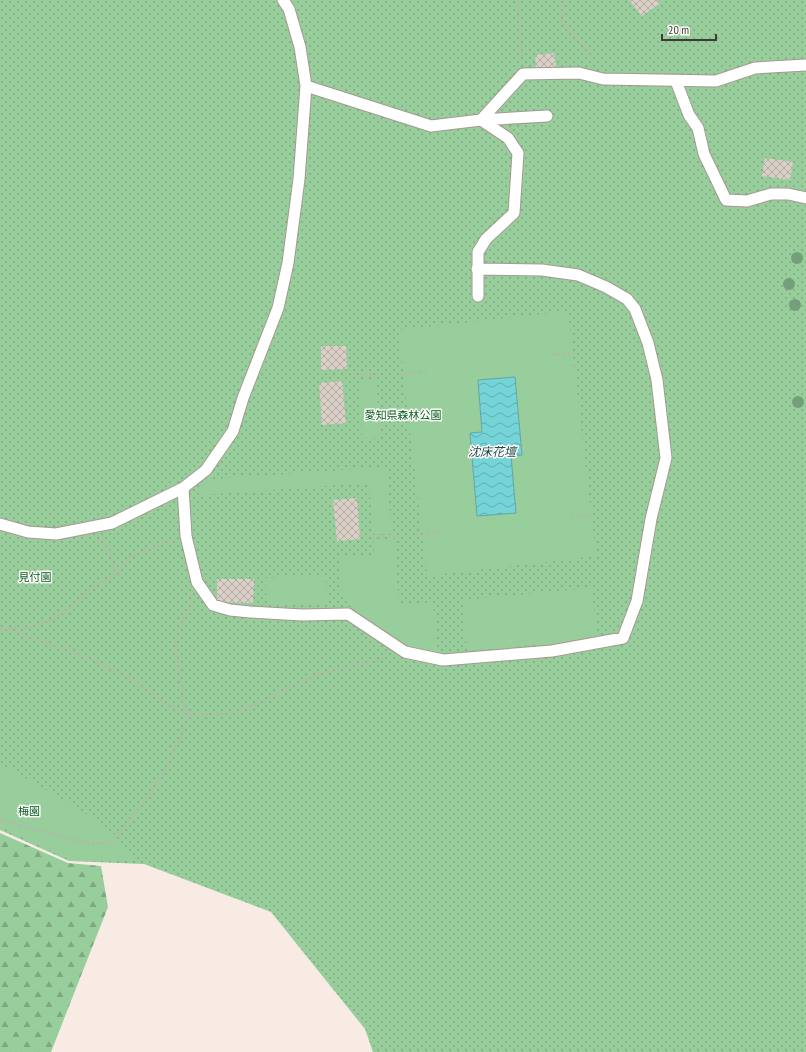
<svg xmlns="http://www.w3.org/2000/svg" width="806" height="1052" font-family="'PT Sans Narrow','Noto Sans JP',sans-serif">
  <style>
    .forest { fill: url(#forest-firs) }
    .park { fill: url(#park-dots) }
    .garden { fill: #97ce9c }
    .water { fill: url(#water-waves); stroke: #64a6a7 }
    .building { fill: url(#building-cross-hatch) }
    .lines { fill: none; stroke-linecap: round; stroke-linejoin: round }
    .service-casing { stroke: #a59992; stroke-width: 13 }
    .path { stroke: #bcb1ab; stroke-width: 2.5; stroke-dasharray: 2 3; stroke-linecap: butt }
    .service { stroke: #fff; stroke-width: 11 }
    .tree { fill: #759f7a }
    .labels { text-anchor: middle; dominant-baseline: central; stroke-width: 3; stroke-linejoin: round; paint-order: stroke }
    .park-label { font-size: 11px; fill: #0a6023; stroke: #fdfbf9 }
    .water-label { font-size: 12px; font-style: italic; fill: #1f4b4d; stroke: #fdfbf9 }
  </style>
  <defs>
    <pattern id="forest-firs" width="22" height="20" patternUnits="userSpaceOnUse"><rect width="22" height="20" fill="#97ce9c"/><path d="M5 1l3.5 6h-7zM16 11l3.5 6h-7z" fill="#7da880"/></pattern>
    <pattern id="park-dots" width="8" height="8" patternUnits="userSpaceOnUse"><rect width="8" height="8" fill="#97ce9c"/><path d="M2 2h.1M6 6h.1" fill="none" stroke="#7da880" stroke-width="1.8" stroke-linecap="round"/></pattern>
    <pattern id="water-waves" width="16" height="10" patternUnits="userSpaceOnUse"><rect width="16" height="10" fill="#74d4d7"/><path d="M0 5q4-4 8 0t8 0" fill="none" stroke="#61adaf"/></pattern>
    <pattern id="building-cross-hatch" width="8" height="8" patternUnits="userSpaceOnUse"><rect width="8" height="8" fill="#dbd0c8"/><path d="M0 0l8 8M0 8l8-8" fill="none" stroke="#b3aaa3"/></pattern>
  </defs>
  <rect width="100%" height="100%" fill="#f8ebe4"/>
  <path class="forest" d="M0 833 68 863 101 866 108 907 51 1052H0Z"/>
  <path class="park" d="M0 0H806V1052H373L365 1029 271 912 144 864 69 861 0 830Z"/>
  <path class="garden" d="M568 311 596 556 427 576 398 330Z
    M377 379 379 438 362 439 360 380Z
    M386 467 392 534H373L369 483 203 495 199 487 202 482 214 479Z
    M394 540 399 604 433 602 438 653C432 652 425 652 419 650 394 644 359 617 342 597L340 556H374V541Z
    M326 575 327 603 267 605 265 578Z
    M592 588 597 639 467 651 462 600Z
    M0 763 79 809 112 832 137 861 69 859 0 827Z"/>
  <path class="water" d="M515 377 522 455 511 456 516 513 477 516 470 433 482 432 478 380Z"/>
  <path class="building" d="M629 0H657L660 3 642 16Z
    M554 53 556 68 536 70 535 55Z
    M765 158 793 162 790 180 762 176Z
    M321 346H346L347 369 321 370Z
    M342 381 346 423 322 425 319 383Z
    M357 498 360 539 337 541 333 500Z
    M217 579H254L253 603 217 602Z"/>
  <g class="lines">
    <g class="service-casing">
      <path id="service" d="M676 81 689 115 698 128 704 154 726 200 747 201 771 194H788L806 198
        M306 86 431 126 481 120 523 74 579 73 603 79 716 81 755 68 806 65
        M481 120 547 116
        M478 296V252L486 239 514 213 518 153 508 138 481 120
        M183 488 186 536 197 582 213 605 230 610 250 612 302 615 348 614 405 652 443 660 552 651 623 638 637 601 651 519 666 458 657 380 648 343 635 309 627 299 606 287 578 275 542 270 477 269
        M0 524 28 532 56 534 112 523 183 488 206 470 233 431 243 398 278 308 288 263 299 179 306 86 300 47 289 9 283 0"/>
    </g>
    <path class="path" d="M517 0 522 59
      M564 0 562 23 593 57
      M553 355 573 353
      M404 374 427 371
      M355 375 379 374
      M571 518 591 515
      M422 534 443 532
      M373 537H399
      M98 540 109 549 116 575
      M0 629 27 628 54 619 69 609 93 586 116 576 131 556 173 540
      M7 629 87 657 140 683 165 704 190 715 232 714 259 703 319 674 380 660 384 656
      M0 820 88 843H111L154 790 170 761 190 715 183 702 175 638 187 612 191 599"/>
    <use href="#service" class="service"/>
  </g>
  <g class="tree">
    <circle cx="797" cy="258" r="6"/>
    <circle cx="789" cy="284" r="6"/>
    <circle cx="795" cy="305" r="6"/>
    <circle cx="798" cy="402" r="6"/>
  </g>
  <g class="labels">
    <g class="park-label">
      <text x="403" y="415">愛知県森林公園</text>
      <text x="35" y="577">見付園</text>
      <text x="29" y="811">梅園</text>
    </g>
    <g class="water-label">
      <text x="492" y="451">沈床花壇</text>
    </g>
  </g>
  <path d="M662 34v6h54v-6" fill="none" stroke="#403b38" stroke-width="2"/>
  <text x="668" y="34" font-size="12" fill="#403b38" stroke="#fdfbf9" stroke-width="3" paint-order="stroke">20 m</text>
</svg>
